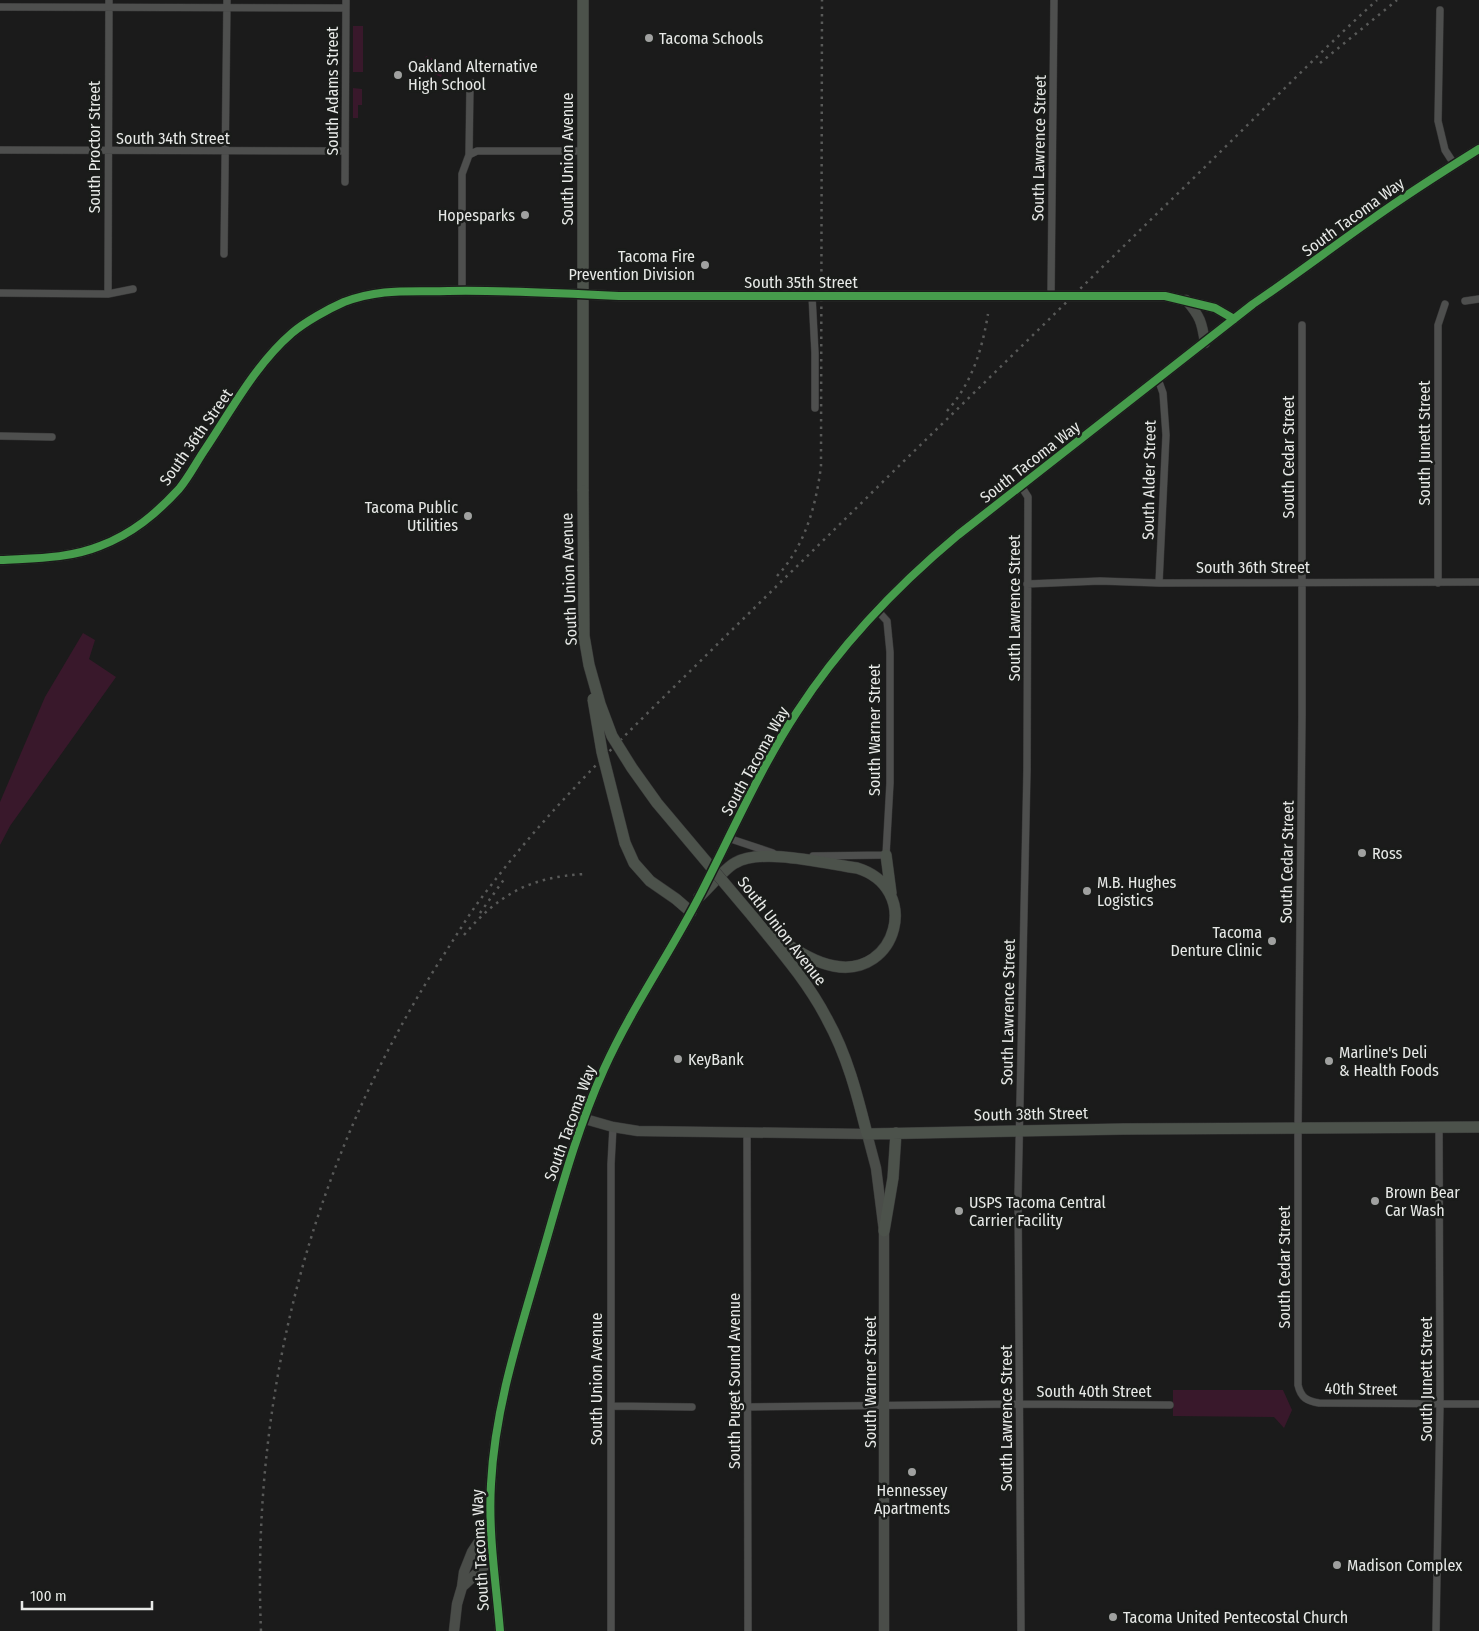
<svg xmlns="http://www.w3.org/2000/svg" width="1479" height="1631" font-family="'Fira Sans Condensed',sans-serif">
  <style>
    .green { fill: #39182b }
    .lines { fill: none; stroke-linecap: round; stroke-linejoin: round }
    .street-casing { stroke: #363636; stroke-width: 8 }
    .secondary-casing { stroke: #363636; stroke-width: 11 }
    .primary-casing { stroke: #363636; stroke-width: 12 }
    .street { stroke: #4e4f4e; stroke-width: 7 }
    .secondary { stroke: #4a4d49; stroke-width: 10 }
    .primary { stroke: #4c524b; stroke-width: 11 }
    .rail { stroke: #595a59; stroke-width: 2.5; stroke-dasharray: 2.5 5; stroke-linecap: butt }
    .primary-bridge-casing { stroke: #363636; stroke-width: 12; stroke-linecap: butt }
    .primary-bridge { stroke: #4c524b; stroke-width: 11 }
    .cycleway-casing { stroke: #1a1c1a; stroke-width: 11 }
    .cycleway { stroke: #469c4c; stroke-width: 8 }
    .poi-dot { fill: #a0a1a0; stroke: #1a1c1a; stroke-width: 2 }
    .labels { text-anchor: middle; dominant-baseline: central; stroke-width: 5; stroke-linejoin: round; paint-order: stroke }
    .poi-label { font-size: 16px; fill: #e7e9e7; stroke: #1a1c1a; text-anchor: start }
    .street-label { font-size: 16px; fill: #e7e9e7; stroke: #1a1c1a }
  </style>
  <rect width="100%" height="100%" fill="#1b1b1b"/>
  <path class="green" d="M353 26H363V72H353Z
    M426 56 446 64 441 77 421 68Z
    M353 88 362 89V105H358V118H353Z
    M83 633 95 640 89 659 116 677 10 826 0 845V802L45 697Z
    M1173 1390H1283L1292 1410 1284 1428 1274 1417 1173 1416Z"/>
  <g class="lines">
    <g class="street-casing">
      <path id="street" d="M0 7 346 8
        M1440 10 1438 121 1445 150 1454 164
        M0 150 345 151
        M469 155 477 151H583
        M345 182 346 0
        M224 254 227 0
        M462 290V174L469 155 470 86 472 83
        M0 293 108 294 133 289
        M108 294 109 0
        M812 296 815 353V408
        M1051 296 1054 0
        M1465 301 1479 299
        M1302 325V716L1298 1129V1385C1301 1398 1307 1401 1319 1403L1479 1404
        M1158 379 1163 393 1166 435 1159 583
        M0 436 52 437
        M1438 583V325L1445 304
        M1027 584 1100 581 1159 583 1479 582
        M728 838 773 853
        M813 856 886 855 890 783V652L887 621 877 610
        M747 1132 748 1631
        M612 1406 692 1407
        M747 1407 1020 1404 1170 1405
        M611 1631V1164L613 1127
        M1021 1631 1018 1196 1027 770 1028 497 1021 486
        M1436 1631 1440 1404 1439 1127"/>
    </g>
    <g class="secondary-casing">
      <path id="secondary" d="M1186 300C1200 316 1202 322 1205 343
        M0 560C34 558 68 559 100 546 132 534 156 514 179 489 189 477 197 461 206 448 232 409 256 364 292 333 305 322 328 309 344 302 381 288 409 292 448 291 506 290 563 293 621 296H1165L1215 308 1234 319
        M585 1119 613 1127 638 1131 867 1134 876 1168 884 1231V1631
        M462 1587 493 1558
        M454 1631 457 1604 462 1587 464 1572 472 1552 490 1525
        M500 1631C496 1582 488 1533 491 1484 495 1407 519 1335 540 1262 559 1197 576 1131 604 1069 631 1009 669 955 699 897 731 835 759 770 797 712 841 644 897 586 958 535L1253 304C1293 277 1331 248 1371 220 1406 195 1442 172 1479 149"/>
    </g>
    <g class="primary-casing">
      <path id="primary" d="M583 491V0
        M625 843 634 863 650 881 676 899 691 912
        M886 855 891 893
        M699 897C709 888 724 869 735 863 762 847 827 864 857 868 922 888 897 978 834 966 811 962 789 945 769 933
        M753 917C779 949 808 982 827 1019 847 1055 857 1094 867 1134L1124 1129 1479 1127
        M884 1231 893 1178 896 1133"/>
    </g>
    <use href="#street" class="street"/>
    <use href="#secondary" class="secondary"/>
    <use href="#primary" class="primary"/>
    <path class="rail" d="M1320 63 1397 0
      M947 411C972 383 982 350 988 314
      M777 576C805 546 816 506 821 466L822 0
      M480 913 505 878
      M464 935C499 894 530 877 585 874
      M261 1631C251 1391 312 1158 443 956 458 933 472 909 489 888 545 814 611 749 677 684 753 609 829 535 905 460 1006 362 1106 263 1207 165 1263 110 1319 53 1377 0"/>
    <g class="primary-bridge-casing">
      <path id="primary-bridge" d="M583 491 584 636 589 665 600 704 612 736 632 768 657 803 753 917
        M593 699 602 752 625 843"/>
    </g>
    <use href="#primary-bridge" class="primary-bridge"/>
    <g class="cycleway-casing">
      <path id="cycleway" d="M0 560C34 558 68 559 100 546 132 534 156 514 179 489 189 477 197 461 206 448 232 409 256 364 292 333 305 322 328 309 344 302 381 288 409 292 448 291 506 290 563 293 621 296H1165L1215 308 1234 319
        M500 1631C496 1582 488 1533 491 1484 495 1407 519 1335 540 1262 559 1197 576 1131 604 1069 631 1009 669 955 699 897 731 835 759 770 797 712 841 644 897 586 958 535L1253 304C1293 277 1331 248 1371 220 1406 195 1442 172 1479 149"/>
    </g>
    <use href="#cycleway" class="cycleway"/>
  </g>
  <g class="poi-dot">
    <circle cx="649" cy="38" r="5"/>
    <circle cx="398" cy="75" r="5"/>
    <circle cx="525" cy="215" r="5"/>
    <circle cx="705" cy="265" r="5"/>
    <circle cx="468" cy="516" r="5"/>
    <circle cx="1362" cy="853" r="5"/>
    <circle cx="1087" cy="891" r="5"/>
    <circle cx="1272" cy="941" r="5"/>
    <circle cx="678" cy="1059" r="5"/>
    <circle cx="1329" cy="1061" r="5"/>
    <circle cx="1375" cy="1201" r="5"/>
    <circle cx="959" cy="1211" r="5"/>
    <circle cx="912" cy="1472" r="5"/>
    <circle cx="1337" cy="1565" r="5"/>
    <circle cx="1113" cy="1617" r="5"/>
  </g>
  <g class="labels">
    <g class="poi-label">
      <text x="659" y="38">Tacoma Schools</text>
      <text x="408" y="66">Oakland Alternative<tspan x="408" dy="18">High School</tspan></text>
      <text x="515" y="215" text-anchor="end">Hopesparks</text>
      <text x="695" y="256" text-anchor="end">Tacoma Fire<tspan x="695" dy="18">Prevention Division</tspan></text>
      <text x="458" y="507" text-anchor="end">Tacoma Public<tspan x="458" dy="18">Utilities</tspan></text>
      <text x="1372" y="853">Ross</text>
      <text x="1097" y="882">M.B. Hughes<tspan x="1097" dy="18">Logistics</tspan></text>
      <text x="1262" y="932" text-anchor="end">Tacoma<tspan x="1262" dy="18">Denture Clinic</tspan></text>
      <text x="1339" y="1052">Marline's Deli<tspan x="1339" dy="18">&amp; Health Foods</tspan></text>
      <text x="688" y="1059">KeyBank</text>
      <text x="1385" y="1192">Brown Bear<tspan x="1385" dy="18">Car Wash</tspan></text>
      <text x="969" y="1202">USPS Tacoma Central<tspan x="969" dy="18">Carrier Facility</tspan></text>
      <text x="912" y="1490" text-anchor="middle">Hennessey<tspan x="912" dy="18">Apartments</tspan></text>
      <text x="1347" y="1565">Madison Complex</text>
      <text x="1123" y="1617">Tacoma United Pentecostal Church</text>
    </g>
    <g class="street-label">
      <text transform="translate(332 91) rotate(-90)">South Adams Street</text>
      <text x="173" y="138">South 34th Street</text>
      <text transform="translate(94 147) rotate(-90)">South Proctor Street</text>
      <text transform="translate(1039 148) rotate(-89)">South Lawrence Street</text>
      <text transform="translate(567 159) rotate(-90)">South Union Avenue</text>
      <text transform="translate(1353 217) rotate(-36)">South Tacoma Way</text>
      <text x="801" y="282">South 35th Street</text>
      <text transform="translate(196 437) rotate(-55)">South 36th Street</text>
      <text transform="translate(1424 443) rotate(-90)">South Junett Street</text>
      <text transform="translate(1288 457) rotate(-90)">South Cedar Street</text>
      <text transform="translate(1030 462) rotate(-38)">South Tacoma Way</text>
      <text transform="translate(1149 480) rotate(-89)">South Alder Street</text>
      <text x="1253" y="567">South 36th Street</text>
      <text transform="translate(569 579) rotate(-92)">South Union Avenue</text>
      <text transform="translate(1014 608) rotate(-90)">South Lawrence Street</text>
      <text transform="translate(874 730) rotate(-90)">South Warner Street</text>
      <text transform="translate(755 761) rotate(-61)">South Tacoma Way</text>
      <text transform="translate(1287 862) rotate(-89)">South Cedar Street</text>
      <text transform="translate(782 931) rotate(52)">South Union Avenue</text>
      <text transform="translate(1008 1012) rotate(-89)">South Lawrence Street</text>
      <text transform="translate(1031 1114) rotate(-1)">South 38th Street</text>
      <text transform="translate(570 1123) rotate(-70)">South Tacoma Way</text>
      <text transform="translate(1284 1267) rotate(-90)">South Cedar Street</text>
      <text transform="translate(596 1379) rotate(-90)">South Union Avenue</text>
      <text transform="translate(1426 1379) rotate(-90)">South Junett Street</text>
      <text transform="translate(734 1381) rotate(-90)">South Puget Sound Avenue</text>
      <text transform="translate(870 1382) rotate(-90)">South Warner Street</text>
      <text transform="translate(1361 1389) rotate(1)">40th Street</text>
      <text x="1094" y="1391">South 40th Street</text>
      <text transform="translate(1006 1418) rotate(-90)">South Lawrence Street</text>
      <text transform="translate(480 1550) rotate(-93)">South Tacoma Way</text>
    </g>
  </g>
  <path d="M22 1601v8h130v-8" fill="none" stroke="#e7e9e7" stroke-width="2.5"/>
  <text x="30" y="1601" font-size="15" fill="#e7e9e7" stroke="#1a1c1a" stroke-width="4" paint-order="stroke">100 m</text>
</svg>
